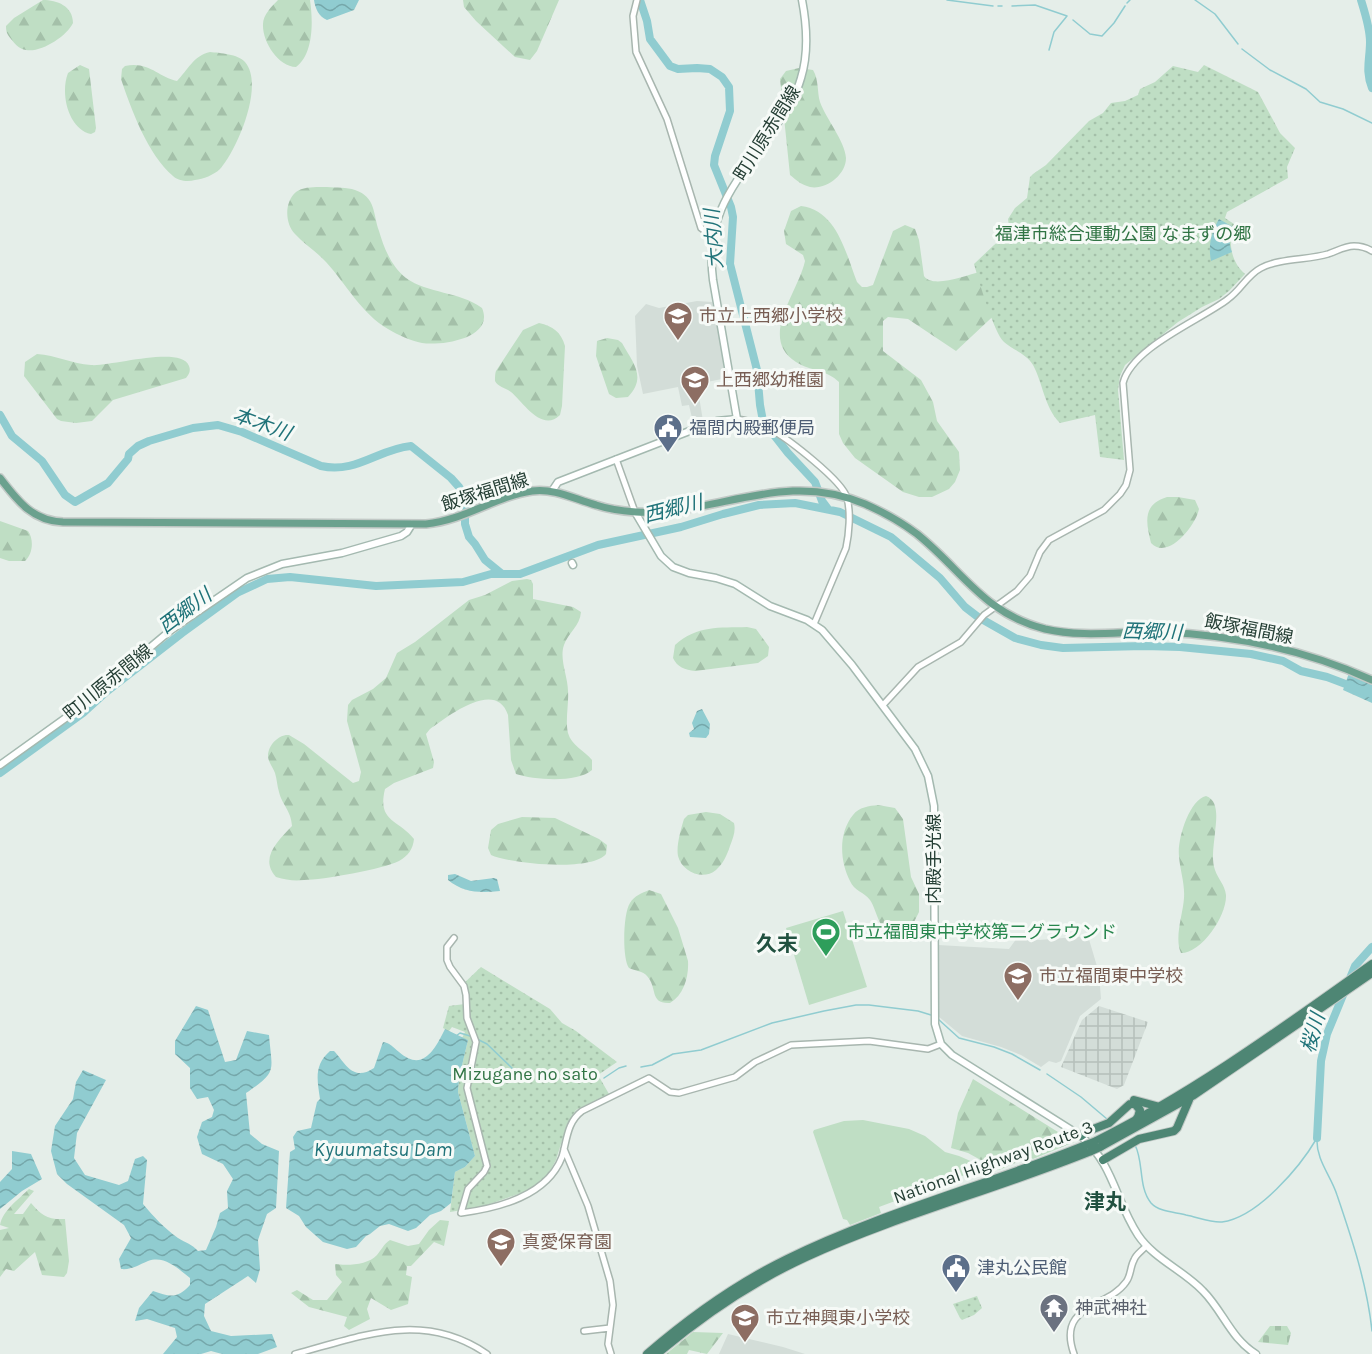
<svg xmlns="http://www.w3.org/2000/svg" width="1372" height="1354" font-family="Karla,'Noto Sans JP',sans-serif">
  <style>
    .built { fill: #d3ddd8 }
    .industrial { fill: url(#industrial-grid) }
    .grass { fill: #bfdec4 }
    .forest { fill: url(#forest-firs) }
    .cemetery { fill: url(#cemetery-stones) }
    .park { fill: url(#park-dots) }
    .water { fill: url(#water-waves) }
    .lines { fill: none; stroke-linecap: round; stroke-linejoin: round }
    .stream { stroke: #90ccd0; stroke-width: 1.5 }
    .river { stroke: #90ccd0; stroke-width: 8 }
    .tertiary-casing { stroke: #a8b6af; stroke-width: 8 }
    .secondary-casing { stroke: #a4b9b0; stroke-width: 9 }
    .primary-casing { stroke: #c2c9c6; stroke-width: 10 }
    .trunk-casing { stroke: #c2c9c6; stroke-width: 10 }
    .tertiary { stroke: #fff; stroke-width: 5 }
    .secondary { stroke: #fff; stroke-width: 6 }
    .primary { stroke: #6ba18e; stroke-width: 7 }
    .trunk { stroke: #4e8674; stroke-width: 8 }
    .trunk-bridge-casing { stroke: #c2c9c6; stroke-width: 10; stroke-linecap: butt }
    .trunk-bridge { stroke: #4e8674; stroke-width: 8 }
    .labels { text-anchor: middle; dominant-baseline: central; stroke-width: 6; stroke-linejoin: round; paint-order: stroke }
    .street-label { font-size: 18px; fill: #253f35; stroke: #f6faf7 }
    .park-label { font-size: 18px; fill: #307444; stroke: #f6faf7 }
    .education-label { font-size: 18px; fill: #785e54; stroke: #f6faf7; text-anchor: start }
    .service-label { font-size: 18px; fill: #4e5e75; stroke: #f6faf7; text-anchor: start }
    .leisure-label { font-size: 18px; fill: #27864d; stroke: #f6faf7; text-anchor: start }
    .worship-label { font-size: 18px; fill: #5b616d; stroke: #f6faf7; text-anchor: start }
    .water-label { font-size: 20px; font-style: italic; fill: #207379; stroke: #f6faf7 }
    .quarter-label { font-size: 21px; font-weight: bold; fill: #215140; stroke: #f6faf7 }
  </style>
  <defs>
    <pattern id="industrial-grid" width="8" height="8" patternUnits="userSpaceOnUse" patternTransform="scale(1.5)"><rect width="8" height="8" fill="#d3ddd8"/><path d="M0 4h8M4 0v8" fill="none" stroke="#b5bfba"/></pattern>
    <pattern id="forest-firs" width="22" height="20" patternUnits="userSpaceOnUse" patternTransform="scale(1.5)"><rect width="22" height="20" fill="#bfdec4"/><path d="M5 1l3.5 6h-7zM16 11l3.5 6h-7z" fill="#a4c0a9"/></pattern>
    <pattern id="cemetery-stones" width="16" height="16" patternUnits="userSpaceOnUse" patternTransform="scale(1.5)"><rect width="16" height="16" fill="#bfdec4"/><path d="M2 7V4a2 2 0 0 1 4 0v3zM10 15v-3a2 2 0 0 1 4 0v3z" fill="#a4c0a9"/></pattern>
    <pattern id="park-dots" width="8" height="8" patternUnits="userSpaceOnUse" patternTransform="scale(1.5)"><rect width="8" height="8" fill="#bfdec4"/><path d="M2 2h.1M6 6h.1" fill="none" stroke="#a4c0a9" stroke-width="1.8" stroke-linecap="round"/></pattern>
    <pattern id="water-waves" width="16" height="10" patternUnits="userSpaceOnUse" patternTransform="scale(1.5)"><rect width="16" height="10" fill="#90ccd0"/><path d="M0 5q4-4 8 0t8 0" fill="none" stroke="#75a7aa"/></pattern>
  </defs>
  <rect width="100%" height="100%" fill="#e5eee9"/>
  <path class="built" d="M697 301 712 302 727 378 697 384 703 421 694 427 689 405 682 406 678 387 643 394 637 366 635 316 646 304 659 308Z
    M1088 936 1099 973 1101 999 1080 1016 1061 1061 1056 1063 1049 1061 1041 1067 1021 1055 1001 1047 962 1036 938 1016V945L1009 949 1017 938 1026 937 1039 940Z
    M728 1334 783 1347 805 1354H719Z"/>
  <path class="industrial" d="M1099 1006 1148 1022 1124 1085 1117 1089 1061 1067 1082 1020Z"/>
  <path class="grass" d="M843 911 867 987 809 1005 786 928Z
    M863 1120 909 1129 925 1136 945 1152 959 1156 982 1166 981 1169 879 1207 881 1213 850 1225 847 1220 843 1219 813 1132 814 1130 844 1121Z"/>
  <path class="forest" d="M43 0C57 0 73 6 73 23 67 36 41 53 26 50 19 49 14 43 11 39 7 34 6 32 6 26L14 18Z
    M278 0H310C313 20 314 54 296 67 278 67 262 41 263 24 263 15 272 6 278 0Z
    M463 0H559L537 51 530 60 515 57 476 21 464 7Z
    M210 52C220 53 238 54 245 62 265 85 237 150 220 169 214 175 203 179 195 180 188 182 178 181 173 176 148 155 131 109 121 79L122 69 125 66C149 61 158 77 177 81 187 71 194 55 210 52Z
    M80 65 89 69 96 128 95 132 91 134C68 129 60 93 68 73Z
    M799 68 813 70C819 80 817 92 820 102 826 119 845 141 846 158 846 175 826 190 810 187 802 185 796 180 790 175L780 79 786 71Z
    M327 187C336 188 347 187 355 190 376 197 373 214 379 231 384 248 391 266 406 278 428 294 459 291 482 308 495 338 442 346 422 343 411 341 398 335 388 329 362 314 346 284 326 262 317 252 304 244 295 234 285 224 284 202 296 192 304 186 318 187 327 187Z
    M801 206C837 210 846 254 857 282L862 287H867L873 285 893 231 905 225 915 229 919 240 924 276C933 289 966 275 980 272L1003 307 956 351 908 319 888 317 883 321V351L921 380 933 402 937 421 959 452 960 470 955 482 949 489 932 497H919L903 492 855 458 843 443 839 434V382C827 370 810 371 796 362 758 338 798 293 805 261L803 255 786 244 784 231 791 211Z
    M539 323C553 326 561 332 565 346L562 406 560 415C542 433 523 402 511 392 506 388 498 387 495 381 495 379 495 373 496 371L523 330Z
    M607 338 618 340 622 343C633 363 647 377 628 397L616 398 609 394 596 356 597 341Z
    M37 354C56 355 72 364 91 365 110 367 181 345 189 366 191 371 189 374 186 378L113 400 92 421 76 423 61 421 57 419 24 376 25 362Z
    M1167 497H1178L1195 500 1199 509C1196 525 1168 561 1151 543 1146 522 1142 505 1167 497Z
    M0 521 28 531C34 539 33 554 25 561H9L0 558Z
    M527 579 531 580 533 584V599L573 607 581 612C580 626 568 633 564 645 559 659 568 677 568 691 569 704 565 720 568 733 571 745 585 751 592 760V770C578 783 534 780 516 774L511 760 508 715C496 678 447 717 430 729L426 734 434 762 433 768 394 783 385 789C377 822 398 819 414 839 413 849 408 856 399 861 384 869 322 880 304 880 294 881 286 880 276 877 259 858 278 841 292 826 291 810 282 805 279 792 277 786 277 779 275 773 273 767 268 762 268 756 268 745 279 734 289 735L304 744 353 783 359 781 361 772 347 721 348 705 352 700 373 689 386 678 397 653 415 642 469 600 485 595 512 581Z
    M747 627 756 629 769 647 768 656 758 663 695 671C685 670 677 667 673 658L675 645C697 625 719 628 747 627Z
    M1206 796C1220 801 1216 821 1215 833 1214 844 1211 859 1215 870 1218 879 1225 885 1226 895 1227 915 1202 953 1181 953 1174 938 1183 914 1184 898 1185 883 1180 871 1179 856 1177 840 1189 800 1206 796Z
    M878 805 895 808 903 819 911 877 919 894V912L913 924 897 934C878 933 878 912 870 900 864 892 854 891 850 881 840 862 838 833 853 815 859 807 869 806 878 805Z
    M706 812 720 814 734 823C736 831 733 838 730 846 727 855 723 864 716 870 703 881 682 872 678 856 676 846 681 829 684 819L688 815Z
    M522 817 555 818 599 839 607 845 606 854C591 872 511 864 491 855L488 848 491 830 498 824Z
    M649 890 661 894 678 928 688 961C689 976 684 995 670 1003 649 1004 658 988 647 976 643 971 635 971 629 968 622 959 623 913 630 903 634 896 642 893 649 890Z
    M973 1079 1074 1142 1033 1159 1025 1154 1020 1161 999 1170 968 1153 951 1148 958 1113Z
    M29 1189 34 1191 14 1214H23L31 1203C41 1215 48 1220 65 1219L69 1261 67 1273 64 1277 42 1275 35 1252 14 1271 6 1269 0 1277V1230L9 1228 0 1225C3 1210 18 1200 29 1189Z
    M440 1220 449 1221 444 1246 434 1242 411 1266H407L406 1275 412 1277 408 1304 391 1310 371 1298 367 1309 370 1319 349 1330 344 1326 347 1317 309 1307 291 1293 297 1290 313 1300H327L342 1282 336 1275 335 1264C347 1266 368 1265 377 1255 382 1249 383 1245 390 1240L408 1246 419 1244 429 1230Z
    M693 1332 723 1333 707 1354 689 1350 687 1354H666Z"/>
  <path class="cemetery" d="M1270 1326H1287L1291 1333 1288 1345 1258 1342Z"/>
  <path class="park" d="M1204 65 1258 92 1280 133 1295 148 1287 167 1288 178 1227 212 1225 218 1234 224C1228 241 1230 261 1245 274L1229 291 1219 299 1202 307 1178 322 1125 365 1120 376 1118 390 1124 460 1100 457 1095 415 1060 423C1044 407 1043 383 1033 365 1027 354 1013 350 1004 342 994 333 978 278 974 264L994 245 1010 233 1008 219 1015 208 1027 198 1030 177 1033 174 1046 165 1089 121 1103 113 1111 103 1125 101 1138 95 1140 89 1155 82 1173 66 1198 72Z
    M481 967 550 1009 562 1023 576 1031 617 1062 598 1075 609 1094 576 1110 567 1124 556 1160 549 1173 536 1185 524 1192 481 1207 450 1212 455 1172 465 1167 475 1156 458 1092 459 1078 468 1040 462 1038 465 1032 452 1027 449 1031 443 1028 449 1006 465 1004 461 986Z
    M977 1296 982 1308 974 1315 962 1320 960 1318 953 1304Z"/>
  <path class="water" d="M314 0H359L354 10 327 20C319 17 315 8 314 0Z
    M1219 219 1233 227C1230 236 1228 243 1232 252L1211 261C1208 245 1211 233 1219 219Z
    M1349 673 1372 685V703L1343 690Z
    M702 709 710 724 709 734 706 738 690 737 689 733 694 729 692 723 697 711Z
    M455 874 471 881 494 878 497 879 500 891C480 893 464 893 448 880V875Z
    M196 1006 208 1010 225 1062 236 1060 247 1031 269 1035C272 1072 278 1071 246 1093L250 1134 262 1144 279 1151 276 1208 267 1214 258 1240 260 1269 256 1283 248 1276 205 1304 204 1316 211 1331 231 1336 272 1334 277 1347 258 1354H222L211 1351 201 1354H163L177 1337 175 1328 147 1319 135 1321 139 1308 153 1291C170 1297 177 1299 190 1285V1278C178 1269 165 1255 148 1261 138 1265 132 1270 121 1269L119 1259 131 1238 124 1225 67 1184 57 1174 51 1151 55 1126 73 1099 76 1082 83 1070 106 1080 77 1133 74 1158 85 1175 119 1185 128 1181 135 1159 143 1156 147 1160 143 1204C154 1217 164 1228 178 1238 186 1243 192 1244 198 1251L206 1250 216 1227 220 1213 228 1208 227 1191 233 1179 223 1164 202 1154 197 1137 202 1122 212 1117 214 1110 208 1097 197 1099 190 1088V1068L175 1054V1041Z
    M445 1029 468 1040 459 1078 458 1092 475 1156 465 1167 455 1172 451 1203 441 1211 430 1215 416 1228 408 1231 389 1224 380 1226 370 1234 366 1236 356 1247 347 1249 323 1242 306 1227 299 1216 286 1208 290 1152 295 1149 293 1137 297 1131 311 1128 317 1102 320 1099C317 1079 314 1065 330 1051H334C346 1064 353 1082 374 1068L383 1042C390 1043 393 1047 399 1052 423 1073 435 1049 445 1029Z
    M12 1151 31 1154 42 1179 22 1191 0 1209V1182L12 1169Z"/>
  <g class="lines">
    <path class="stream" d="M947 0 993 6
      M1195 0 1215 14 1238 44
      M1127 3 1130 0
      M998 6H1002
      M1012 6 1035 5 1067 16 1054 32 1049 50
      M1073 20 1090 34 1102 36 1114 23 1125 6
      M1242 49 1270 70 1306 89 1320 102 1343 109 1372 123
      M938 1019 959 1038 994 1047 1012 1054 1040 1070
      M456 1036 460 1033 470 1036
      M477 1039 487 1044 514 1070
      M641 1067 652 1065 673 1054 701 1050 772 1023 824 1011 856 1005H869L918 1011 931 1015
      M1047 1074 1081 1097 1107 1119
      M604 1078 619 1068 626 1066
      M1317 1139C1316 1160 1331 1176 1337 1195 1352 1239 1367 1284 1372 1331
      M1135 1145C1144 1162 1138 1187 1151 1203 1159 1212 1175 1212 1186 1215 1197 1217 1211 1223 1222 1222 1258 1217 1300 1167 1317 1138"/>
    <path class="river" d="M640 0 647 21 650 39 670 66 678 69 697 68 710 69 722 77 729 87 730 111 715 156 714 165 731 207 733 217 730 264 757 370 760 405 763 421 788 453 815 482 822 501 828 509
      M1361 0C1365 13 1370 28 1370 42 1370 59 1365 71 1372 88
      M0 415 12 436 42 461 65 495 75 502 108 483 128 459 129 454 138 446 149 441 193 428 218 425 242 432 321 466C356 474 378 449 411 446L451 478 459 487 465 498V524L469 537 475 544 485 560 501 573
      M0 773 83 713 106 692 182 633 237 593 267 579 290 577 376 586 463 582 491 574H520L598 545 681 527 723 514 759 505 795 503 840 512 891 537 940 578 965 607 978 617 1015 638 1041 645 1063 648 1144 646 1180 647 1251 654 1283 661 1301 671 1327 677 1372 694
      M1317 1138 1321 1061 1327 1034 1355 966 1372 947"/>
    <g class="tertiary-casing">
      <path id="tertiary" d="M637 0 633 16 636 52 667 119 701 228 712 236
        M737 419C749 421 761 424 772 430 788 439 843 481 847 498 851 512 849 534 846 548L814 624
        M616 459 635 512
        M883 705 918 667 961 642 984 615 1017 591 1030 576 1040 552 1049 540 1104 510 1120 494 1126 485 1130 470 1123 383C1132 347 1201 320 1228 299 1241 290 1247 275 1261 268 1280 258 1308 260 1328 254 1337 251 1345 246 1354 246 1361 246 1367 248 1372 251
        M454 938 447 947V960L450 967 464 986 466 995 467 1018 476 1042 467 1088 487 1166 484 1172 468 1189 461 1213C499 1208 547 1196 562 1157 567 1140 567 1122 582 1111L649 1078 670 1092 679 1093 735 1077 755 1062 791 1045 869 1041 928 1049 941 1044
        M564 1149 588 1206 610 1281 613 1305 608 1344 611 1354
        M584 1331 610 1328
        M295 1354C363 1336 423 1310 487 1354
        M1074 1354C1056 1304 1108 1308 1126 1282 1131 1276 1130 1267 1134 1260 1136 1254 1142 1251 1146 1246"/>
    </g>
    <g class="secondary-casing">
      <path id="secondary" d="M552 491 558 482 705 425 717 421 737 419 713 280C704 210 739 180 775 127 786 111 796 96 801 78 809 52 807 26 802 0
        M635 512 661 556 673 567 689 573 716 578 735 584 770 606 807 620 822 630 852 665 915 749 928 776 934 806 935 1024 941 1044 952 1055 1081 1136C1114 1165 1115 1200 1138 1235 1154 1259 1183 1270 1203 1291 1223 1311 1231 1339 1256 1354
        M572 563 573 565
        M0 765 67 717 171 630 247 578 282 564 342 553 401 536 407 532 412 524"/>
    </g>
    <g class="primary-casing">
      <path id="primary" d="M0 478C17 500 32 521 63 522L426 524C465 520 496 496 532 491 555 488 574 499 596 505 608 509 622 511 636 512 717 516 782 469 865 504 883 512 901 522 917 534 963 571 983 613 1045 629 1084 638 1123 631 1161 632 1234 635 1306 650 1372 680"/>
    </g>
    <g class="trunk-casing">
      <path id="trunk" d="M1134 1100 1160 1107
        M1081 1136 1088 1131 1109 1123 1130 1104H1135L1140 1110 1138 1117 1135 1121
        M1094 1142C1193 1093 1282 1028 1372 964
        M1100 1147 1194 1095 1372 973
        M1103 1160 1139 1139 1174 1131 1177 1128 1189 1100
        M647 1354C690 1317 736 1284 787 1259 883 1212 988 1185 1086 1145
        M657 1354C702 1316 752 1282 806 1257 898 1215 997 1189 1091 1151"/>
    </g>
    <use href="#tertiary" class="tertiary"/>
    <use href="#secondary" class="secondary"/>
    <use href="#primary" class="primary"/>
    <use href="#trunk" class="trunk"/>
    <g class="trunk-bridge-casing">
      <path id="trunk-bridge" d="M1086 1145 1094 1142
        M1091 1151 1100 1147"/>
    </g>
    <use href="#trunk-bridge" class="trunk-bridge"/>
  </g>
  <defs>
    <g id="school-pin" transform="scale(1.5)"><path d="M0 17L-7.5 6A9.5 9.5 0 1 1 7.5 6Z" fill="#8d6e63" stroke="#f6faf7"/><path d="M0-5L7-2L0 1L-7-2ZM-4 1L0 2.5L4 1V4Q0 6-4 4Z" fill="#fff"/></g>
    <g id="civic-pin" transform="scale(1.5)"><path d="M0 17L-7.5 6A9.5 9.5 0 1 1 7.5 6Z" fill="#5c6f8a" stroke="#f6faf7"/><path d="M-.6-6.5H3V-4.5H.6V-3L4-1V1h2V6H-6V1h2V-1L-.6-3ZM-1.2 2.5V6h2.4V2.5Z" fill="#fff"/></g>
    <g id="stadium-pin" transform="scale(1.5)"><path d="M0 17L-7.5 6A9.5 9.5 0 1 1 7.5 6Z" fill="#2e9e5b" stroke="#f6faf7"/><path d="M0-5a6.5 5 0 1 0 0 10a6.5 5 0 1 0 0-10ZM-3.5-1.8h7v3.6h-7Z" fill="#fff"/></g>
    <g id="temple-pin" transform="scale(1.5)"><path d="M0 17L-7.5 6A9.5 9.5 0 1 1 7.5 6Z" fill="#6b7280" stroke="#f6faf7"/><path d="M0-6L5-2H3V0L6.5 2.5H4V6H1.5V3h-3V6H-4V2.5H-6.5L-3 0V-2H-5Z" fill="#fff"/></g>
  </defs>
  <g fill-rule="evenodd">
    <use href="#school-pin" x="678" y="316"/>
    <use href="#school-pin" x="695" y="380"/>
    <use href="#civic-pin" x="668" y="428"/>
    <use href="#stadium-pin" x="826" y="932"/>
    <use href="#school-pin" x="1018" y="976"/>
    <use href="#school-pin" x="501" y="1242"/>
    <use href="#civic-pin" x="956" y="1268"/>
    <use href="#temple-pin" x="1054" y="1308"/>
    <use href="#school-pin" x="745" y="1318"/>
  </g>
  <g class="labels">
    <g class="street-label">
      <text transform="translate(767 133) rotate(-58)">町川原赤間線</text>
      <text transform="translate(485 492) rotate(-17)">飯塚福間線</text>
      <text transform="translate(1249 629) rotate(11)">飯塚福間線</text>
      <text transform="translate(108 682) rotate(-39)">町川原赤間線</text>
      <text transform="translate(934 859) rotate(-90)">内殿手光線</text>
      <text transform="translate(993 1162) rotate(-20)">National Highway Route 3</text>
    </g>
    <g class="park-label">
      <text x="1123" y="234">福津市総合運動公園 なまずの郷</text>
      <text x="525" y="1074">Mizugane no sato</text>
    </g>
    <g class="education-label">
      <text x="699" y="316">市立上西郷小学校</text>
      <text x="716" y="380">上西郷幼稚園</text>
      <text x="1039" y="976">市立福間東中学校</text>
      <text x="522" y="1242">真愛保育園</text>
      <text x="766" y="1318">市立神興東小学校</text>
    </g>
    <g class="service-label">
      <text x="689" y="428">福間内殿郵便局</text>
      <text x="977" y="1268">津丸公民館</text>
    </g>
    <g class="leisure-label">
      <text x="847" y="932">市立福間東中学校第二グラウンド</text>
    </g>
    <g class="worship-label">
      <text x="1075" y="1308">神武神社</text>
    </g>
    <g class="water-label">
      <text transform="translate(714 239) rotate(-94)">大内川</text>
      <text transform="translate(262 424) rotate(20)">本木川</text>
      <text transform="translate(673 509) rotate(-14)">西郷川</text>
      <text transform="translate(185 611) rotate(-37)">西郷川</text>
      <text transform="translate(1152 632) rotate(2)">西郷川</text>
      <text transform="translate(1313 1033) rotate(-74)">桜川</text>
      <text x="383" y="1149">Kyuumatsu Dam</text>
    </g>
    <g class="quarter-label">
      <text x="777" y="944">久末</text>
      <text x="1105" y="1202">津丸</text>
    </g>
  </g>
</svg>
